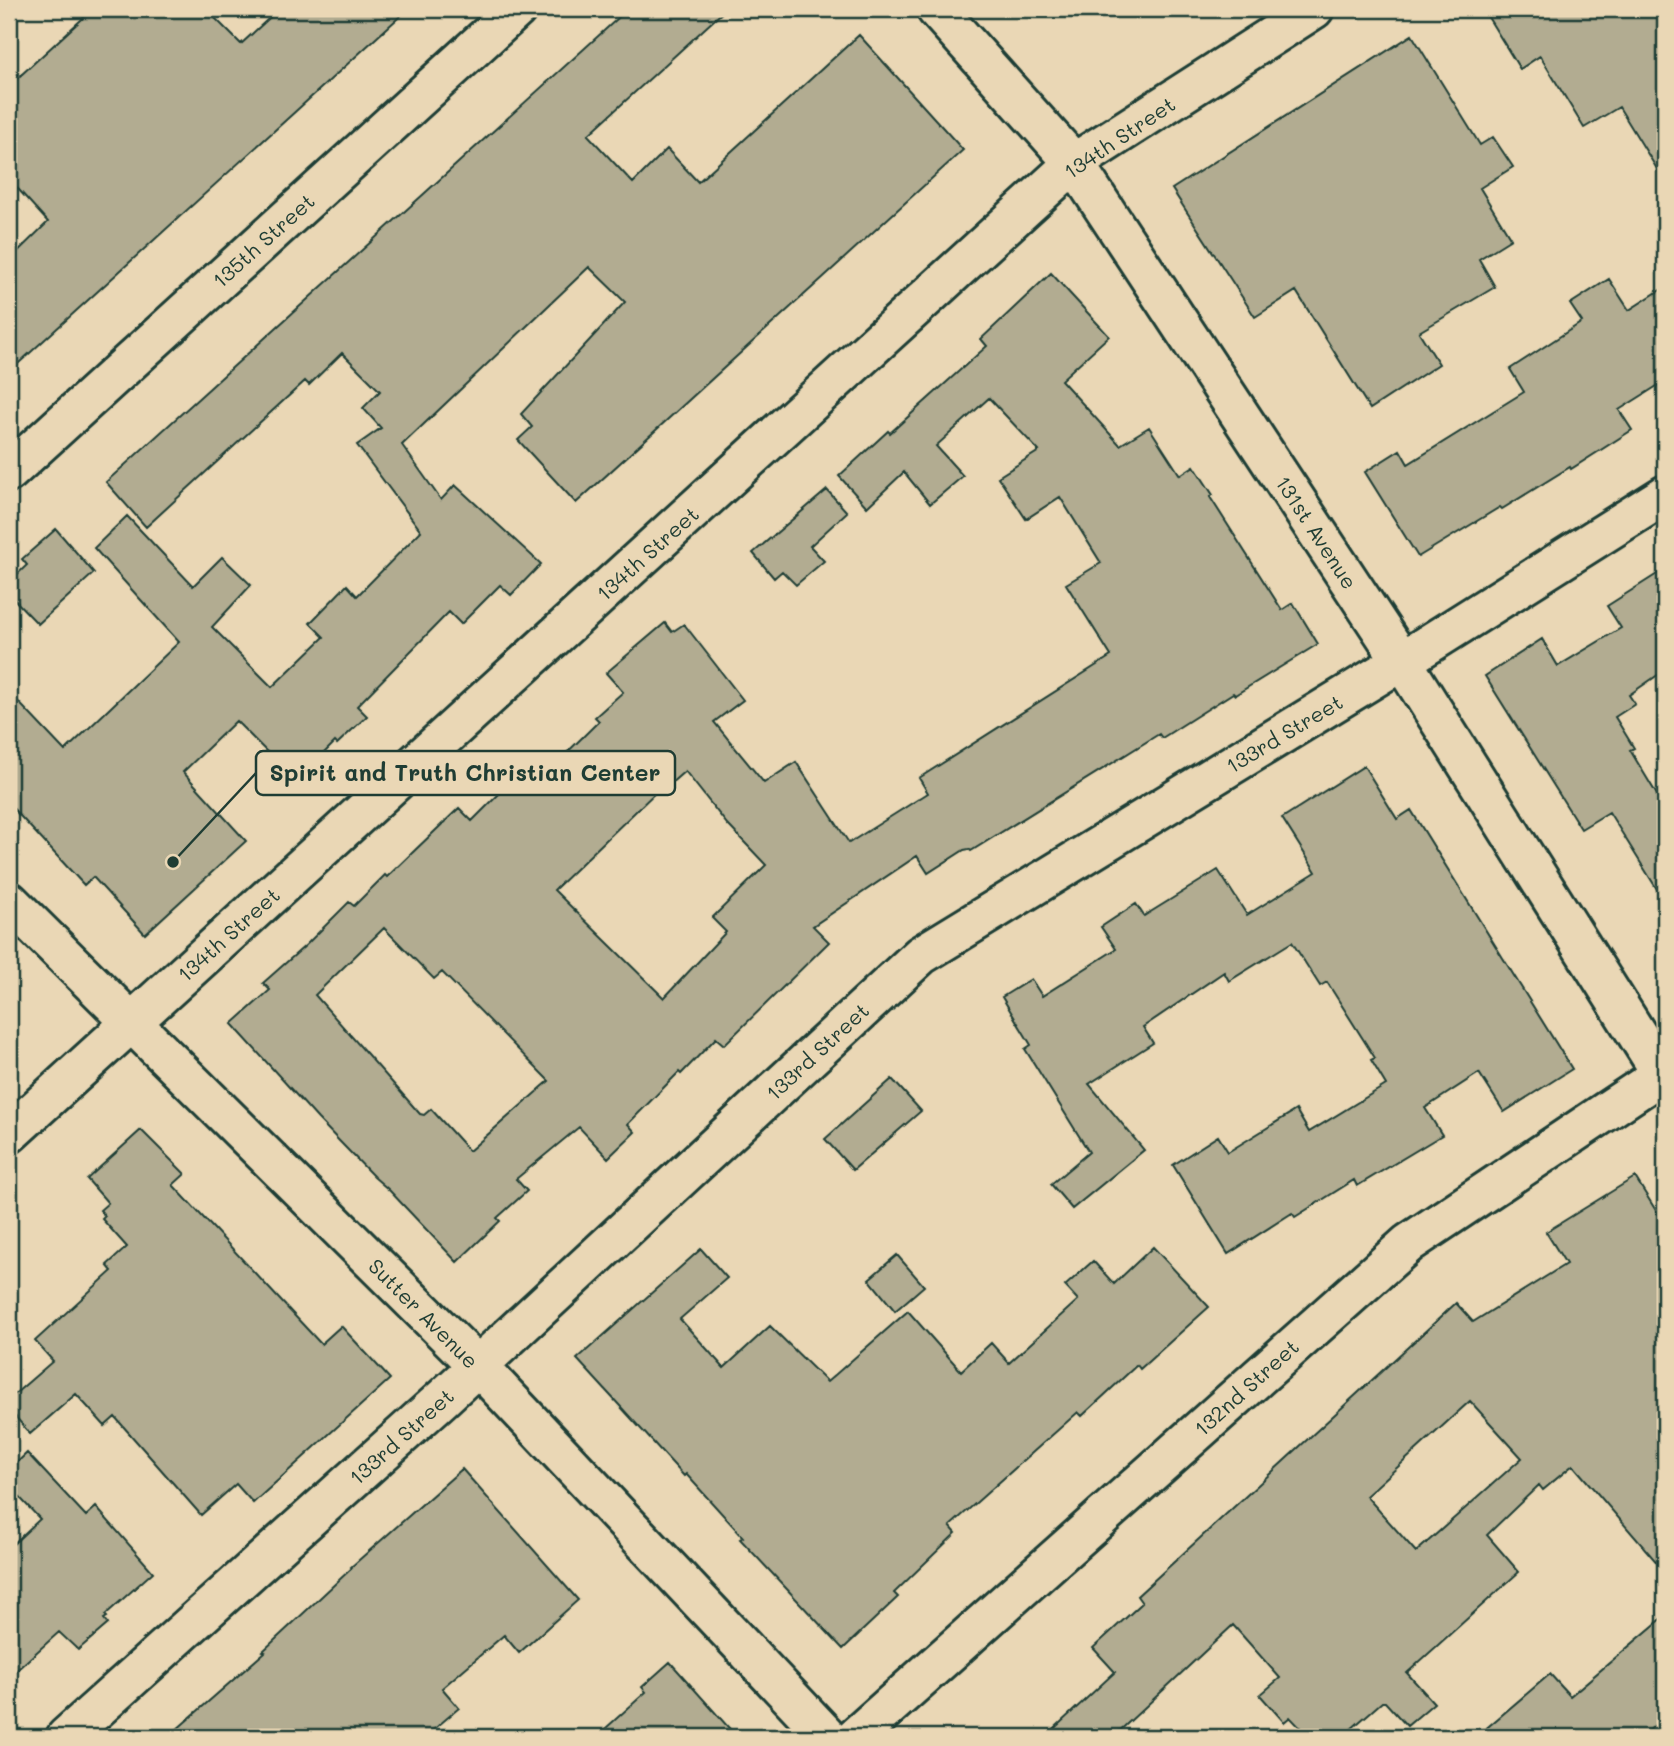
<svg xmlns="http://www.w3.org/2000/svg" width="1674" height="1746" font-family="Mali,sans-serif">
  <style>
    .building { fill: #b2ac91; stroke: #1f3d34; stroke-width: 2; fill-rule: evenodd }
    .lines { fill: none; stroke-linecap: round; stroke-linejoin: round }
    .minor-casing { stroke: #1f3d34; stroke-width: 44 }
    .minor { stroke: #ead7b5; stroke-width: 38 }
    .labels { text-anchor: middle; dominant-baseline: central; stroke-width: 5; stroke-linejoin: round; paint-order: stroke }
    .street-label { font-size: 21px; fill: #1f3d34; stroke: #ead7b5 }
    .leader { fill: none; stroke: #1f3d34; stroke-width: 2.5 }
    .callout-dot { fill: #1f3d34; stroke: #ead7b5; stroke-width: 2.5 }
    .callout { fill: #ead7b5; stroke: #1f3d34; stroke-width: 2.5 }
    .callout-label { font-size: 23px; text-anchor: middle; font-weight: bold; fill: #1f3d34 }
  </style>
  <rect width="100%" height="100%" fill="#ead7b5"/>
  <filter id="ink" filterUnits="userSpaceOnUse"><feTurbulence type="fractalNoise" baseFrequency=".0143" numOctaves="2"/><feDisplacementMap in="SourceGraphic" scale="14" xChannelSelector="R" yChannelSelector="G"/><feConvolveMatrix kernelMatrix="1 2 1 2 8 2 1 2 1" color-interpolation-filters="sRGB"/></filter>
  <g filter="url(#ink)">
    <path class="building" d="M93 9H206L241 44 279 9H408L9 372V260L48 222 9 179V86Z
      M628 9H726L588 135 633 183 667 149 698 182 859 35 963 150 576 503 518 440 532 427 521 414 625 302 589 267 402 445 441 500 455 485 541 564 511 595 500 585 461 624 449 612 357 706 367 716 337 744 335 742 296 781 236 721 183 772 246 841 145 934 93 877 84 885 9 804V692L65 751 179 642 94 548 127 516 193 586 222 557 251 585 212 627 272 687 324 637 310 623 347 585 357 596 421 531 357 445 381 428 363 408 380 391 342 353 309 385 305 381 146 527 106 482Z
      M1483 9H1665V182L1619 107 1584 128 1540 56 1520 69Z
      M1412 35 1480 145 1493 137 1513 167 1480 188 1511 239 1479 259 1495 287 1419 332 1439 364 1370 409 1296 291 1255 317 1172 189Z
      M1051 273 1109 336 1061 380 1120 445 1149 427 1180 475 1194 466 1213 495 1210 497 1282 610 1293 603 1318 644 1235 695 1233 693 1162 738 1159 734 971 851 969 849 964 850 928 873 917 856 813 926 829 942 724 1045 716 1038 681 1074 679 1072 628 1124 635 1132 608 1158 579 1127 516 1179 527 1191 497 1218 500 1221 457 1262 389 1190 374 1177 318 1119 232 1024 270 990 263 983 306 945 349 902 354 906 385 875 387 877 459 808 472 821 515 778 528 791 599 721 595 717 623 692 606 673 665 623 672 632 684 624 743 700 714 722 764 783 796 762 849 843 928 793 919 778 1111 656 1066 584 1101 563 1060 497 1026 519 998 477 1039 451 989 398 936 446 963 476 930 504 904 472 867 507 839 476 888 431 890 433 987 346 981 339ZM685 771 727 824 766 865 712 918 726 932 664 998 554 890 660 788 662 791ZM384 928 434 979 442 972 549 1081 469 1151 431 1109 424 1115 420 1114 315 995Z
      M1609 279 1629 310 1665 287V381L1619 410 1632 430 1571 469 1570 467 1502 509 1500 507 1418 557 1365 472 1400 450 1408 464 1524 392 1510 369 1582 322 1570 304Z
      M827 490 847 512 810 546 824 561 796 585 782 571 774 578 753 553Z
      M56 529 94 573 38 624 9 594V582L27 565 22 559Z
      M1665 569V670L1629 695 1635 704 1615 717 1634 748 1630 750 1665 808V902L1609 812 1581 829 1485 676 1542 639 1558 666 1621 628 1607 606Z
      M1364 766 1397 819 1411 810 1572 1069 1504 1112 1479 1073 1425 1108 1442 1135 1357 1186 1354 1180 1295 1217 1292 1213 1228 1254 1173 1165 1218 1136 1228 1152 1296 1110 1309 1132 1386 1085 1371 1060 1375 1058 1327 982 1320 986 1292 942 1229 981 1224 972 1143 1027 1153 1043 1089 1084 1144 1150 1072 1209 1051 1184 1089 1152 1025 1049 1031 1045 1002 997 1031 979 1042 996 1116 949 1101 927 1136 904 1144 916 1218 870 1247 915 1316 872 1282 818Z
      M892 1079 921 1111 853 1170 825 1139Z
      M141 1130 185 1174 173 1185 321 1344 341 1326 390 1379 253 1503 236 1484 201 1515 115 1417 105 1426 76 1394 30 1434 9 1409V1399L53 1361 35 1341 112 1271 107 1265 127 1247 102 1219 105 1216 100 1210 108 1203 87 1179Z
      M1635 1177 1665 1225V1572L1573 1465 1543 1490 1539 1485 1487 1535 1519 1572 1407 1673 1434 1703 1407 1726 1385 1702H1382L1342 1737H1309L1290 1717 1284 1722 1260 1695 1280 1678 1233 1625 1113 1737H1045L1115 1672 1093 1648 1142 1603 1137 1596 1456 1303 1473 1322 1566 1264 1546 1232ZM1470 1401 1522 1458 1416 1552 1366 1496Z
      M1153 1247 1209 1307 1140 1369 1137 1365 1082 1416 1078 1412 950 1526 956 1533 894 1593 898 1597 843 1649 740 1539 743 1537 686 1474 684 1476 577 1359 701 1249 727 1278 680 1319 724 1368 770 1326 827 1382 908 1311 961 1371 991 1343 1009 1363 1078 1300 1065 1286 1093 1261 1114 1284Z
      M897 1255 924 1286 895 1311 869 1279Z
      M27 1453 86 1516 96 1507 153 1572 105 1615 107 1617 104 1619 108 1624 78 1650 59 1632 9 1677V1548L40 1519 9 1486V1470Z
      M462 1469 578 1600 519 1653 504 1635 442 1688 459 1708 425 1737H168L265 1652 263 1651 352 1568 351 1567Z
      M1665 1616V1716L1642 1737H1476L1550 1674 1570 1696Z
      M670 1662 737 1737H596L646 1692 642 1687Z"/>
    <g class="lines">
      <g class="minor-casing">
        <path id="minor" d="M936 9 1074 163 1402 661 1665 1079
          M9 472 517 9
          M9 901 478 1366 828 1737
          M9 1134 1074 163 1314 9
          M66 1737 442 1399 921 955 1402 661 1665 495
          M855 1737 1409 1243 1665 1072"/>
      </g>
      <use href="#minor" class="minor"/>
    </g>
  </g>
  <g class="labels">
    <g class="street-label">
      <text transform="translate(1119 137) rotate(-34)">134th Street</text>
      <text transform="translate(263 240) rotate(-42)">135th Street</text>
      <text transform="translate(1317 532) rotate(57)">131st Avenue</text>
      <text transform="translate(647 553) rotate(-42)">134th Street</text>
      <text transform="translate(1284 733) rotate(-31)">133rd Street</text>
      <text transform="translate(228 934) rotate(-42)">134th Street</text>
      <text transform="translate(817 1051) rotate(-43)">133rd Street</text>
      <text transform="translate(424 1313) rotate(45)">Sutter Avenue</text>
      <text transform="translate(1246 1387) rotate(-42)">132nd Street</text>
      <text transform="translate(401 1436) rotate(-42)">133rd Street</text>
    </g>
  </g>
  <path class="leader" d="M173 862L256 773"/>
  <circle class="callout-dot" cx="173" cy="862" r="7"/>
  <rect class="callout" x="256" y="751" width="419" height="44" rx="7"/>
  <g class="callout-label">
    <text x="465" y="781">Spirit and Truth Christian Center</text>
  </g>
  <rect width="1674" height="1746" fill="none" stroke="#ead7b5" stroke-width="35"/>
  <rect x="18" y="18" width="1639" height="1711" fill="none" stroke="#1f3d34" stroke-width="2.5" filter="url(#ink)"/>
</svg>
